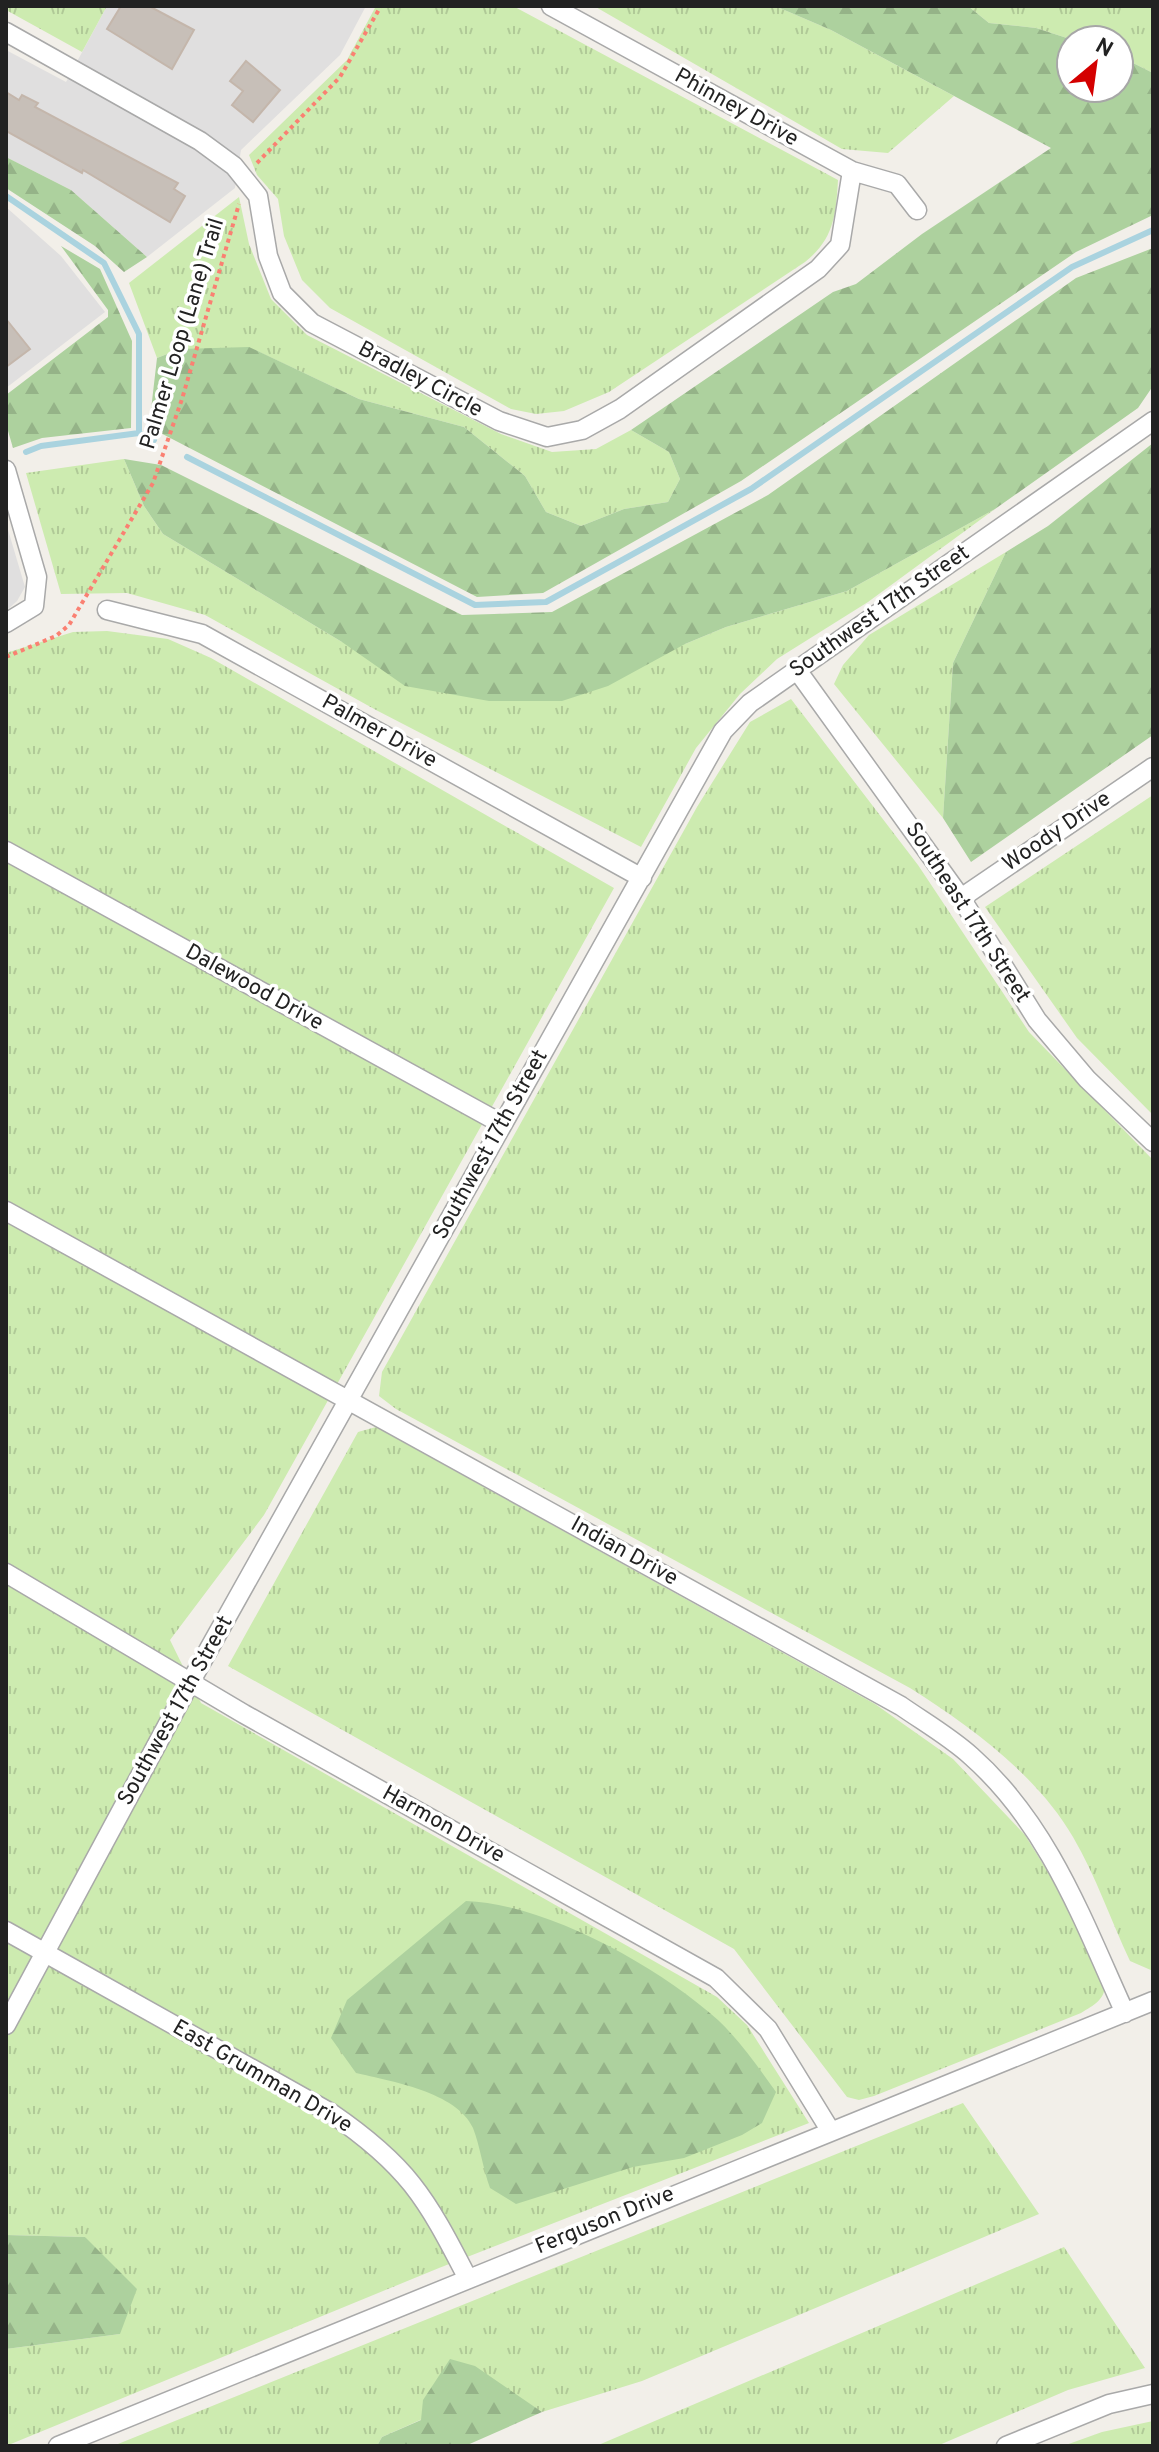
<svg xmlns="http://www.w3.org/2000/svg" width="1159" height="2452" font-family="Overpass,sans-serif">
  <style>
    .residential { fill: #e0dfdf }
    .grass { fill: url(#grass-tufts) }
    .forest { fill: url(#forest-firs) }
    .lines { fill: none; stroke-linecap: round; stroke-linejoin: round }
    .stream { stroke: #aad3df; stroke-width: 6 }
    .building { fill: #c7bfb8; stroke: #c4b6ab; stroke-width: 2 }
    .minor-casing { stroke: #a9a9a9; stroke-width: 21 }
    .path { stroke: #fa8072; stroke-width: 4; stroke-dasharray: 4 4; stroke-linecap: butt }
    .minor { stroke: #fff; stroke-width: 18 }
    .labels { text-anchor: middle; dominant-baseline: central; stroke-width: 7; stroke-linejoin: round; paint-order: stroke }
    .street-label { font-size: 22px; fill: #222; stroke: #fff }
  </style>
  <defs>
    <pattern id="grass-tufts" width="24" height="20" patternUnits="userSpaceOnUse" patternTransform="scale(2)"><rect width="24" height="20" fill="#cdebb0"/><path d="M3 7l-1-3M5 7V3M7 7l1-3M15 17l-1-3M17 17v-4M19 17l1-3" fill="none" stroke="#b0c997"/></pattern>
    <pattern id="forest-firs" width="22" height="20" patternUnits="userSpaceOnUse" patternTransform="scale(2)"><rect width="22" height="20" fill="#add19e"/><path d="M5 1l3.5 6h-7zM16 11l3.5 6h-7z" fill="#95b388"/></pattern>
  </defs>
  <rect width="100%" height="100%" fill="#f2efe9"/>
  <path class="residential" d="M107 6H366L340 55 241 150 235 188 147 257 71 190 6 157V50L66 82Z
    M6 207 61 256 105 312 6 388Z
    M6 523 25 587 17 601 6 611Z"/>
  <path class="grass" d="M6 6H107L82 52 6 10Z
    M376 6H513L838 180C836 215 834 239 805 262L609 392 564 411 536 414 511 409 330 308 302 280 284 236 278 199 257 175 249 155 347 60Z
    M594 6H775L831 30 954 96 888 153 842 149Z
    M968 6H1153V73L1119 56V40H1073L1036 28 989 23Z
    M239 197 249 244 271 299 307 335 501 434 552 452 596 449 631 430 669 452 680 479 668 502 624 509 581 526 546 512 525 476 464 427 359 399 255 350 180 349 157 358 129 283Z
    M124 459 144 506 163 534 342 642 685 644 726 627 847 591 995 509 868 602 777 659 740 694 696 748 641 847 376 710 205 615 127 593 61 594 26 473Z
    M1006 552 953 663 943 818 834 684 843 665 869 635Z
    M107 631 168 639 211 658 614 888 264 1515 170 1640 201 1703 717 1997 747 2025 809 2123 439 2268 6 2446V2349L120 2334 85 2237 6 2235V653L73 632Z
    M791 699 918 865 1029 1032 1153 1160V1971L1130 1961C1111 1921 1096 1876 1073 1837 1037 1775 970 1726 910 1688L396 1409 379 1396 382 1372 697 807 750 722Z
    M1153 795V1115L1077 1038 985 907Z
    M376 1427 875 1704 953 1759 1025 1835 1051 1877 1105 1984C1105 2000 1094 2005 1081 2013L874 2096 859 2100 847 2097 734 1949 228 1666 358 1432Z
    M963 2103 1039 2214 642 2381 542 2412 499 2385 382 2437 377 2446H113Z
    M1064 2247 1145 2368 1068 2390 937 2446H596Z
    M1153 2421V2446H1063L1102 2432Z"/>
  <path class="forest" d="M775 6H968L989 23 1036 28 1073 40 1071 88H1119V56L1153 73V215L1076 252 741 481 543 593 477 597 149 427 157 358 180 349 249 347 359 399 464 427 525 476 546 512 581 526 624 509 668 502 680 479 669 452 631 430 833 292 856 284 922 234 1051 148 831 30Z
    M6 157 71 190 147 257 124 272 95 246 6 188Z
    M61 246 100 269 132 341 131 428 42 438 13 448 6 424V395L108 317V310Z
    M1153 248V386L1138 408 995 509 847 591 726 627 685 644 608 686 562 701H489L405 686 342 642 163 534 144 506 124 459 161 465 462 615 552 612 768 495 1076 278Z
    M1153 443V735L971 862 943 818 953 663 1006 552 1048 526Z
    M466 1901C546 1904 658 1966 718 2020 740 2041 758 2067 776 2092L762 2123 742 2135 684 2158 633 2167 516 2204 490 2188C483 2169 480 2146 473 2128 457 2092 390 2081 356 2073L331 2038 347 2000Z
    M6 2235 85 2237 137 2289 120 2334 6 2349Z
    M450 2359 475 2366 542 2412 465 2446H377L382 2437 421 2420 423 2400Z"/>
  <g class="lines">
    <path class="stream" d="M6 196 104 263 139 334V433
      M26 452 41 446 139 433 154 440
      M187 457 475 605 546 602 751 489 1072 267 1153 230"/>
  </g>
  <path class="building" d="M121 6H149L194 30 172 69 107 29Z
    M246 61 280 90 253 122 232 105 243 91 230 81Z
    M6 92 19 100 22 95 38 103 35 107 178 183 174 189 185 196 170 222 83 170 82 173 6 131Z
    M6 319 30 349 6 367Z"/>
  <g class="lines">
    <g class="minor-casing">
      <path id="minor" d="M551 6 852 171 897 184 917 210
        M6 32 200 141 234 166 258 196 268 256 282 293 312 323 499 421 547 437 582 430 620 409 818 269 840 245 852 171
        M6 470 37 577 34 606 6 623
        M107 610 202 634 642 878
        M797 670 961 898 1037 1020 1087 1079 1153 1142
        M6 851 502 1124
        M961 898 1153 767
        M6 1211 901 1706C924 1722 950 1737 971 1756 1049 1825 1083 1921 1125 2013
        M6 1573 244 1714 716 1978 768 2029 830 2130
        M6 1931 331 2113C407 2165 426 2197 467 2277
        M6 2025 191 1681 723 731 750 703 1153 421
        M58 2446 1153 2001
        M1006 2446 1109 2404 1153 2394"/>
    </g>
    <path class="path" d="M257 163 340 77 381 6
      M6 657 56 636 69 625 153 483 182 399 239 204"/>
    <use href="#minor" class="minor"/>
  </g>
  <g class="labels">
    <g class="street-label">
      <text transform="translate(736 108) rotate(29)">Phinney Drive</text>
      <text transform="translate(183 334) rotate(-73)">Palmer Loop (Lane) Trail</text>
      <text transform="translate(420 380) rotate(28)">Bradley Circle</text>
      <text transform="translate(880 612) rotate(-35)">Southwest 17th Street</text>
      <text transform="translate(379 732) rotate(29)">Palmer Drive</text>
      <text transform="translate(1057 832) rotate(-34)">Woody Drive</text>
      <text transform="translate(967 913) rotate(57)">Southeast 17th Street</text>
      <text transform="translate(254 988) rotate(29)">Dalewood Drive</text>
      <text transform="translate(491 1145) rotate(-61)">Southwest 17th Street</text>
      <text transform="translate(624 1552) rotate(29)">Indian Drive</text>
      <text transform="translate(176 1711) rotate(-61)">Southwest 17th Street</text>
      <text transform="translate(443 1825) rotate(29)">Harmon Drive</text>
      <text transform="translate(262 2077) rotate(30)">East Grumman Drive</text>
      <text transform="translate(605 2221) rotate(-22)">Ferguson Drive</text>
    </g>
  </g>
  <rect width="1159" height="2452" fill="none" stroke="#222222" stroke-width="16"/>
  <g transform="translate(1095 64) rotate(29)"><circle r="38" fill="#ffffff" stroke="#a7a7a7" stroke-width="2"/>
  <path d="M0-6L14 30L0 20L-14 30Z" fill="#d40000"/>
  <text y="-12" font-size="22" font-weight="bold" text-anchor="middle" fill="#222222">N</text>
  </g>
</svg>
